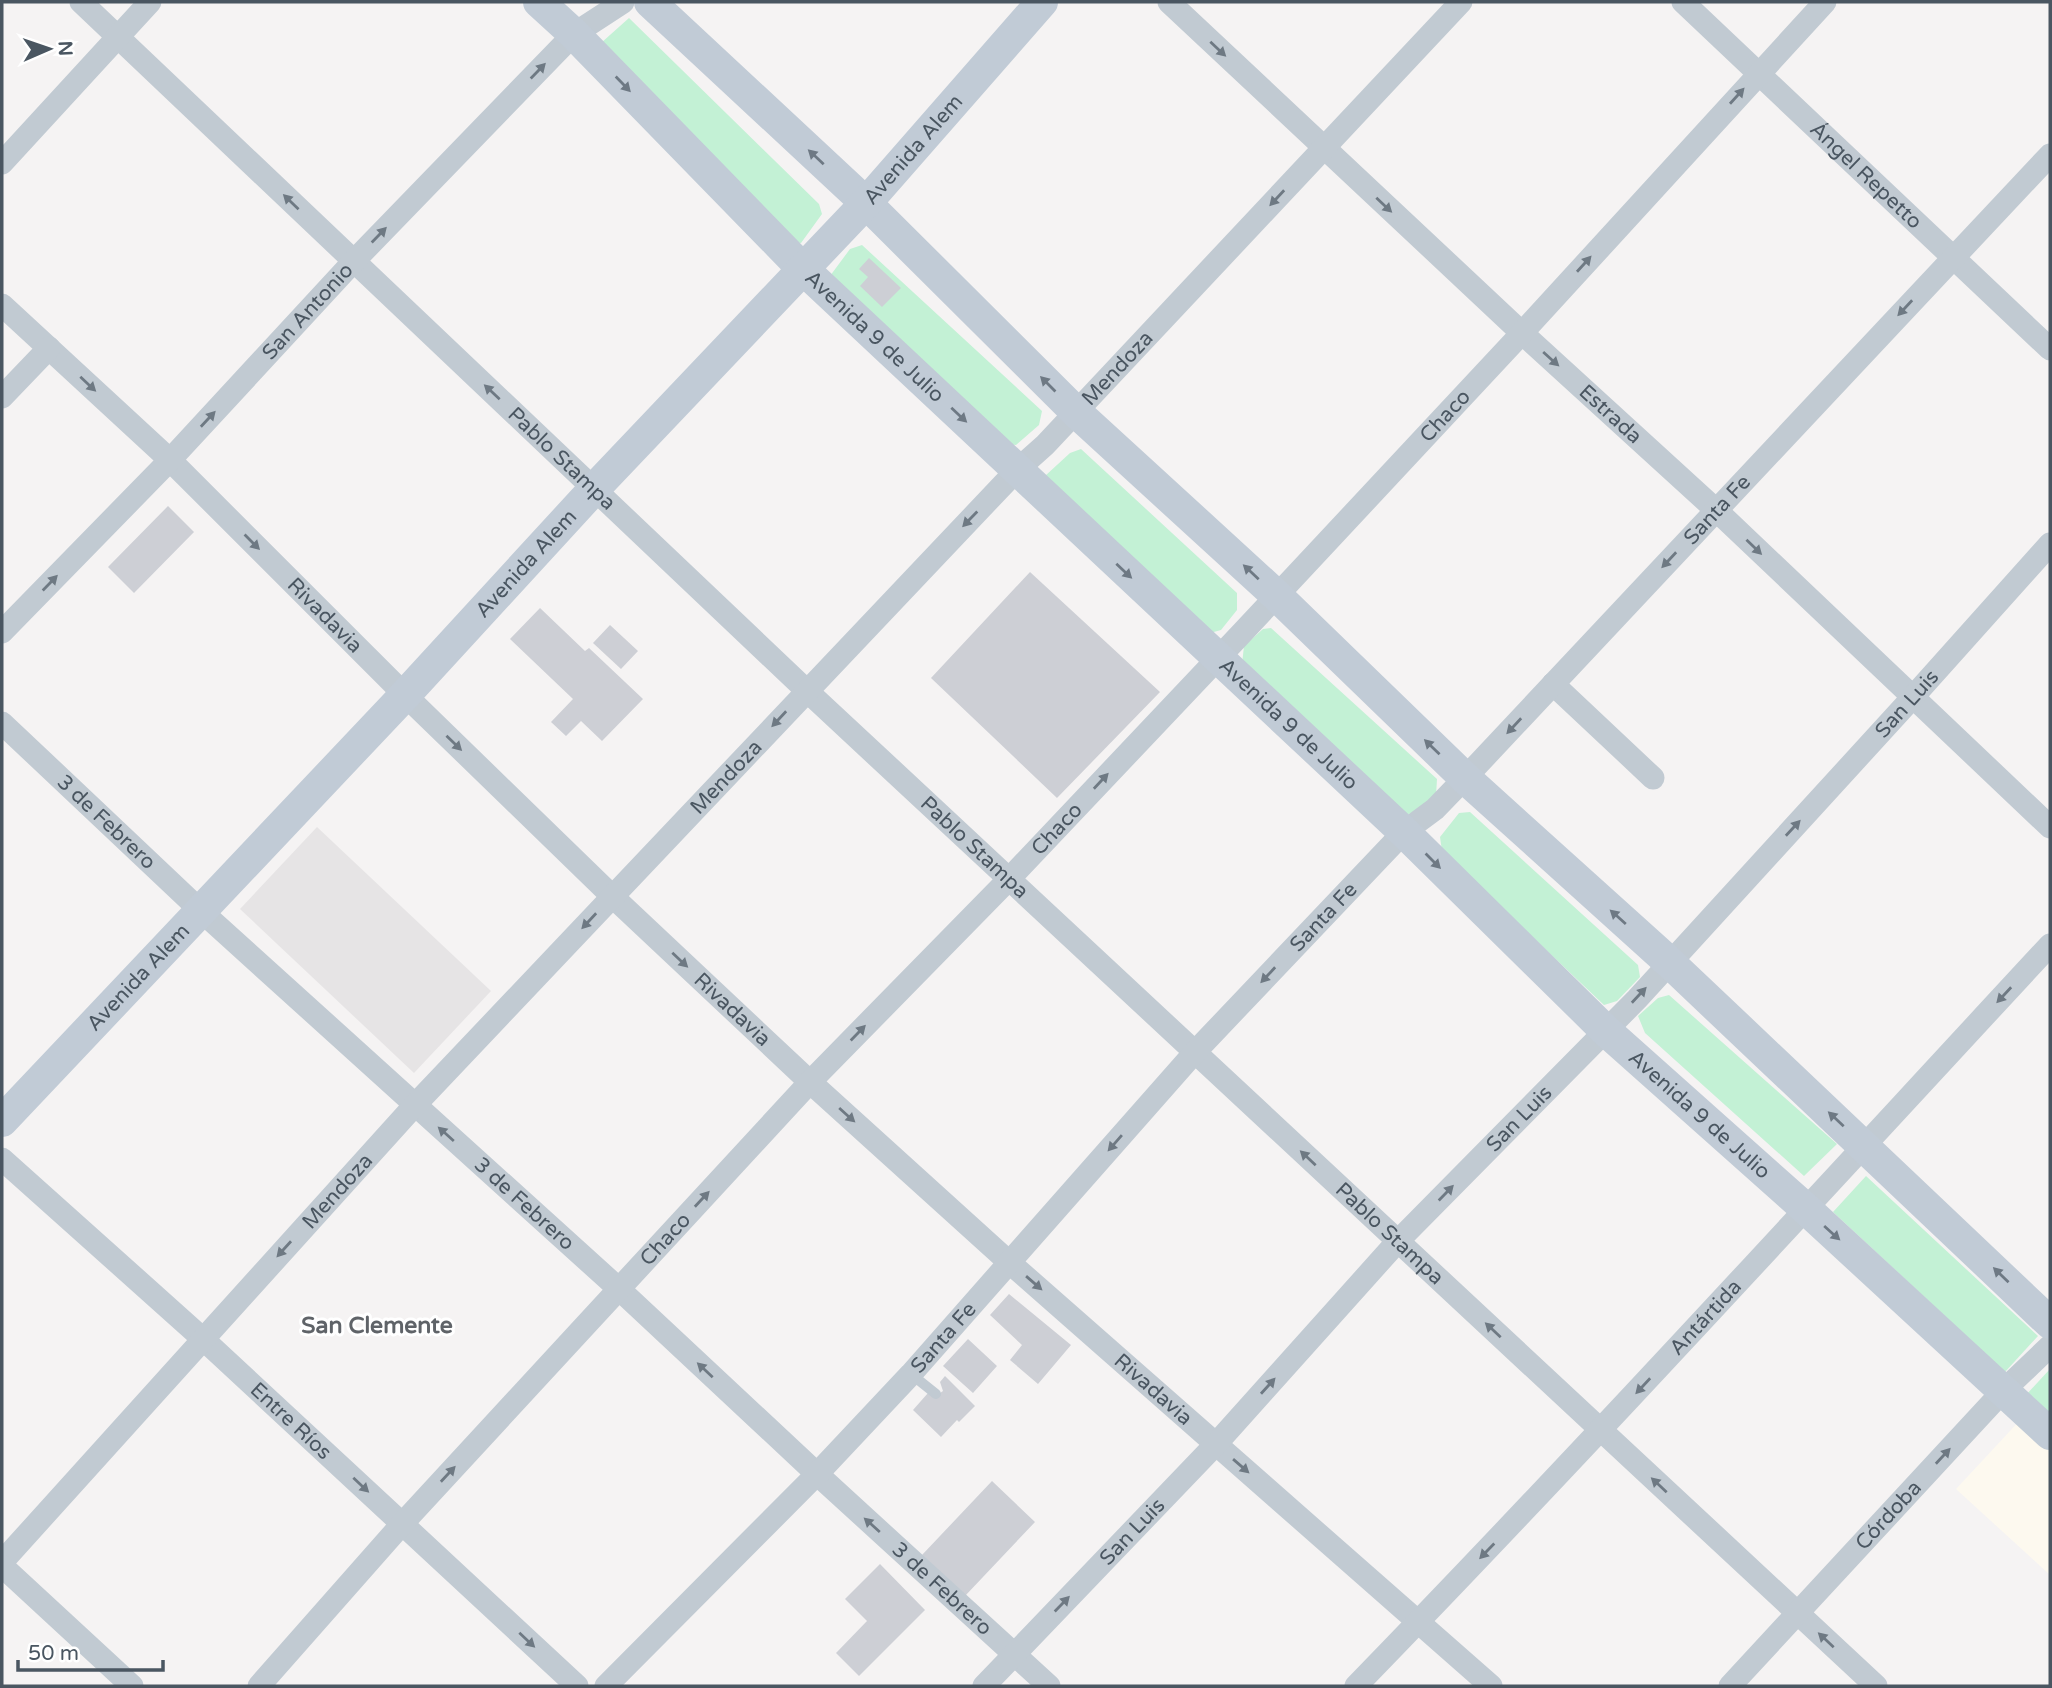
<svg xmlns="http://www.w3.org/2000/svg" width="2052" height="1688" font-family="'Varela Round',sans-serif">
  <style>
    .commercial { fill: #fdf9ef }
    .education { fill: #e6e4e5 }
    .green { fill: #c3f1d5 }
    .building { fill: #cdcfd5 }
    .lines { fill: none; stroke-linecap: round; stroke-linejoin: round }
    .lane { stroke: #c1cad2; stroke-width: 10 }
    .street { stroke: #c1cad2; stroke-width: 23 }
    .secondary { stroke: #c1cbd6; stroke-width: 32 }
    .oneway { fill: #6e7983 }
    .oneway2 { fill: #6e7984 }
    .labels { text-anchor: middle; dominant-baseline: central; stroke-width: 6; stroke-linejoin: round; paint-order: stroke }
    .street-label { font-size: 21px; fill: #4a5661; stroke: #fff }
    .neighbourhood-label { font-size: 23px; font-weight: bold; fill: #5f6368; stroke: #fff }
  </style>
  <rect width="100%" height="100%" fill="#f5f3f3"/>
  <path class="commercial" d="M2050 1388V1575L1956 1489Z"/>
  <path class="education" d="M317 827 491 991 414 1073 240 909Z"/>
  <path class="green" d="M629 18 819 204 822 214 801 243 788 242 601 43Z
    M862 245 1042 411 1039 425 1016 445 1005 444 830 276 850 249Z
    M1081 449 1237 593V610L1221 630 1203 635 1045 476 1070 453Z
    M1271 628 1437 779 1436 796 1421 809 1399 818 1242 664 1244 646 1263 629Z
    M1470 812 1638 965 1640 977 1617 1001 1604 1005 1442 851 1440 837 1459 813Z
    M1669 995 1837 1144 1804 1176 1645 1033 1638 1016 1658 998Z
    M1866 1176 2038 1336 2005 1372 1833 1212Z
    M2050 1369V1418L2026 1395Z"/>
  <path class="building" d="M869 258 901 288 882 307 860 286 868 277 859 269Z
    M168 506 194 532 134 593 108 567Z
    M1030 572 1160 692 1057 798 931 678Z
    M540 608 585 651 589 648 643 699 602 741 581 721 566 736 551 722 573 699 510 639Z
    M610 625 638 651 621 669 593 643Z
    M1009 1294 1071 1345 1038 1384 1010 1360 1022 1345 990 1315Z
    M968 1339 997 1366 973 1393 943 1366Z
    M945 1376 975 1406 959 1422 957 1420 941 1437 913 1410 928 1393H940L943 1391 940 1382Z
    M992 1481 1035 1522 965 1596 922 1555Z
    M880 1564 925 1610 859 1676 836 1653 867 1621 845 1599Z"/>
  <g class="lines">
    <path class="lane" d="M911 1374 936 1394"/>
    <g class="street">
      <path id="s1" d="M81 2 806 690 1876 1686"/>
      <path id="s2" d="M1169 2 1522 333 1716 510 2050 827"/>
      <path id="s3" d="M1683 2 2050 349"/>
      <path d="M2 163 150 2"/>
      <path id="s4" d="M2 305 170 460 405 695 612 896 810 1082 1010 1263 1491 1686"/>
      <path d="M2 397 49 348"/>
      <path id="s5" d="M2 632 170 460 353 262 574 34 623 2"/>
      <path d="M1553 684 1653 778"/>
      <path id="s6" d="M2 723 201 911 619 1289 817 1474 1049 1686"/>
      <path id="s7" d="M2 1159 203 1339 577 1686"/>
      <path id="s8" d="M2 1562 414 1106 1017 470 1045 445 1461 2"/>
      <path d="M2 1566 132 1686"/>
      <path id="s9" d="M259 1686 402 1524 810 1082 1010 878 1241 634 1522 333 1825 2"/>
      <path id="s10" d="M606 1686 817 1474 911 1374 1195 1052 1404 832 1435 809 1465 778 2050 155"/>
      <path id="s11" d="M984 1686 1216 1444 1398 1241 1637 999 1912 698 2050 544"/>
      <path id="s12" d="M1356 1686C1592 1443 1820 1193 2050 945"/>
      <path id="s13" d="M1730 1686 2004 1390 2050 1346"/>
    </g>
    <g class="secondary">
      <path id="s14" d="M539 2 574 34 802 268 1404 832 1605 1030 1806 1209 2050 1434"/>
      <path d="M650 2 866 203 1076 412 1276 595 1465 778 1669 962 2050 1323"/>
      <path id="s15" d="M2 1121 405 695 595 488 866 203 1042 2"/>
    </g>
  </g>
  <defs><path id="oneway-solid" d="M-6-.8H1V-3.2L6.5 0L1 3.2V.8H-6Z" transform="scale(1.75)"/></defs>
  <g class="oneway">
    <use href="#oneway-solid" transform="translate(1218 49) rotate(43)"/>
    <use href="#oneway-solid" transform="translate(538 71) rotate(-46)"/>
    <use href="#oneway-solid" transform="translate(1737 96) rotate(-48)"/>
    <use href="#oneway-solid" transform="translate(1277 198) rotate(133)"/>
    <use href="#oneway-solid" transform="translate(291 202) rotate(-136)"/>
    <use href="#oneway-solid" transform="translate(1384 205) rotate(43)"/>
    <use href="#oneway-solid" transform="translate(379 235) rotate(-46)"/>
    <use href="#oneway-solid" transform="translate(1584 264) rotate(-48)"/>
    <use href="#oneway-solid" transform="translate(1905 308) rotate(133)"/>
    <use href="#oneway-solid" transform="translate(1551 359) rotate(42)"/>
    <use href="#oneway-solid" transform="translate(88 384) rotate(43)"/>
    <use href="#oneway-solid" transform="translate(492 392) rotate(-137)"/>
    <use href="#oneway-solid" transform="translate(208 419) rotate(-47)"/>
    <use href="#oneway-solid" transform="translate(970 519) rotate(134)"/>
    <use href="#oneway-solid" transform="translate(252 542) rotate(45)"/>
    <use href="#oneway-solid" transform="translate(1754 547) rotate(44)"/>
    <use href="#oneway-solid" transform="translate(1669 560) rotate(133)"/>
    <use href="#oneway-solid" transform="translate(50 583) rotate(-46)"/>
    <use href="#oneway-solid" transform="translate(779 719) rotate(133)"/>
    <use href="#oneway-solid" transform="translate(1514 726) rotate(133)"/>
    <use href="#oneway-solid" transform="translate(454 743) rotate(44)"/>
    <use href="#oneway-solid" transform="translate(1101 781) rotate(-47)"/>
    <use href="#oneway-solid" transform="translate(1793 828) rotate(-47)"/>
    <use href="#oneway-solid" transform="translate(589 921) rotate(133)"/>
    <use href="#oneway-solid" transform="translate(680 960) rotate(43)"/>
    <use href="#oneway-solid" transform="translate(1268 975) rotate(133)"/>
    <use href="#oneway-solid" transform="translate(1639 995) rotate(-47)"/>
    <use href="#oneway-solid" transform="translate(2004 995) rotate(133)"/>
    <use href="#oneway-solid" transform="translate(858 1033) rotate(-46)"/>
    <use href="#oneway-solid" transform="translate(847 1115) rotate(42)"/>
    <use href="#oneway-solid" transform="translate(446 1134) rotate(-138)"/>
    <use href="#oneway-solid" transform="translate(1115 1143) rotate(131)"/>
    <use href="#oneway-solid" transform="translate(1308 1158) rotate(-137)"/>
    <use href="#oneway-solid" transform="translate(1446 1193) rotate(-46)"/>
    <use href="#oneway-solid" transform="translate(702 1199) rotate(-47)"/>
    <use href="#oneway-solid" transform="translate(284 1249) rotate(132)"/>
    <use href="#oneway-solid" transform="translate(1034 1283) rotate(41)"/>
    <use href="#oneway-solid" transform="translate(1493 1330) rotate(-137)"/>
    <use href="#oneway-solid" transform="translate(705 1370) rotate(-137)"/>
    <use href="#oneway-solid" transform="translate(1268 1386) rotate(-48)"/>
    <use href="#oneway-solid" transform="translate(1643 1386) rotate(133)"/>
    <use href="#oneway-solid" transform="translate(1943 1456) rotate(-47)"/>
    <use href="#oneway-solid" transform="translate(1241 1466) rotate(41)"/>
    <use href="#oneway-solid" transform="translate(448 1474) rotate(-47)"/>
    <use href="#oneway-solid" transform="translate(361 1485) rotate(43)"/>
    <use href="#oneway-solid" transform="translate(1659 1485) rotate(-137)"/>
    <use href="#oneway-solid" transform="translate(872 1525) rotate(-138)"/>
    <use href="#oneway-solid" transform="translate(1487 1551) rotate(134)"/>
    <use href="#oneway-solid" transform="translate(1062 1604) rotate(-46)"/>
    <use href="#oneway-solid" transform="translate(527 1640) rotate(43)"/>
    <use href="#oneway-solid" transform="translate(1826 1640) rotate(-137)"/>
  </g>
  <g class="oneway2">
    <use href="#oneway-solid" transform="translate(623 84) rotate(46)"/>
    <use href="#oneway-solid" transform="translate(816 157) rotate(-137)"/>
    <use href="#oneway-solid" transform="translate(1048 384) rotate(-135)"/>
    <use href="#oneway-solid" transform="translate(959 415) rotate(43)"/>
    <use href="#oneway-solid" transform="translate(1124 571) rotate(43)"/>
    <use href="#oneway-solid" transform="translate(1251 572) rotate(-137)"/>
    <use href="#oneway-solid" transform="translate(1432 747) rotate(-136)"/>
    <use href="#oneway-solid" transform="translate(1433 861) rotate(45)"/>
    <use href="#oneway-solid" transform="translate(1618 917) rotate(-138)"/>
    <use href="#oneway-solid" transform="translate(1836 1119) rotate(-137)"/>
    <use href="#oneway-solid" transform="translate(1832 1233) rotate(42)"/>
    <use href="#oneway-solid" transform="translate(2001 1275) rotate(-136)"/>
  </g>
  <g class="labels">
    <g class="street-label">
      <text stroke="none"><textPath href="#s15" startOffset="1332">Avenida Alem</textPath></text>
      <text stroke="none"><textPath href="#s3" startOffset="252">Ángel Repetto</textPath></text>
      <text stroke="none"><textPath href="#s5" startOffset="443">San Antonio</textPath></text>
      <text stroke="none"><textPath href="#s14" startOffset="474">Avenida 9 de Julio</textPath></text>
      <text stroke="none"><textPath href="#s8" startOffset="1634">Mendoza</textPath></text>
      <text stroke="none"><textPath href="#s2" startOffset="604">Estrada</textPath></text>
      <text stroke="none"><textPath href="#s9" startOffset="1738">Chaco</textPath></text>
      <text stroke="none"><textPath href="#s1" startOffset="663">Pablo Stampa</textPath></text>
      <text stroke="none"><textPath href="#s10" startOffset="1619">Santa Fe</textPath></text>
      <text stroke="none"><textPath href="#s15" startOffset="765">Avenida Alem</textPath></text>
      <text stroke="none"><textPath href="#s4" startOffset="448">Rivadavia</textPath></text>
      <text stroke="none"><textPath href="#s11" startOffset="1348">San Luis</textPath></text>
      <text stroke="none"><textPath href="#s14" startOffset="1041">Avenida 9 de Julio</textPath></text>
      <text stroke="none"><textPath href="#s8" startOffset="1068">Mendoza</textPath></text>
      <text stroke="none"><textPath href="#s6" startOffset="144">3 de Febrero</textPath></text>
      <text stroke="none"><textPath href="#s9" startOffset="1171">Chaco</textPath></text>
      <text stroke="none"><textPath href="#s1" startOffset="1230">Pablo Stampa</textPath></text>
      <text stroke="none"><textPath href="#s10" startOffset="1052">Santa Fe</textPath></text>
      <text stroke="none"><textPath href="#s15" startOffset="198">Avenida Alem</textPath></text>
      <text stroke="none"><textPath href="#s4" startOffset="1015">Rivadavia</textPath></text>
      <text stroke="none"><textPath href="#s14" startOffset="1608">Avenida 9 de Julio</textPath></text>
      <text stroke="none"><textPath href="#s11" startOffset="780">San Luis</textPath></text>
      <text stroke="none"><textPath href="#s8" startOffset="500">Mendoza</textPath></text>
      <text stroke="none"><textPath href="#s6" startOffset="710">3 de Febrero</textPath></text>
      <text stroke="none"><textPath href="#s1" startOffset="1797">Pablo Stampa</textPath></text>
      <text stroke="none"><textPath href="#s9" startOffset="604">Chaco</textPath></text>
      <text stroke="none"><textPath href="#s12" startOffset="508">Antártida</textPath></text>
      <text stroke="none"><textPath href="#s10" startOffset="485">Santa Fe</textPath></text>
      <text stroke="none"><textPath href="#s4" startOffset="1582">Rivadavia</textPath></text>
      <text stroke="none"><textPath href="#s7" startOffset="390">Entre Ríos</textPath></text>
      <text stroke="none"><textPath href="#s13" startOffset="233">Córdoba</textPath></text>
      <text stroke="none"><textPath href="#s11" startOffset="214">San Luis</textPath></text>
      <text stroke="none"><textPath href="#s6" startOffset="1278">3 de Febrero</textPath></text>
    </g>
    <g class="neighbourhood-label">
      <text x="377" y="1326">San Clemente</text>
    </g>
  </g>
  <rect width="2052" height="1688" fill="none" stroke="#4a5661" stroke-width="7"/>
  <g transform="translate(49 49) rotate(88)" stroke="#ffffff" stroke-width="5" paint-order="stroke">
  <path d="M0-5L12 26L0 18L-12 26Z" fill="#4a5661"/>
  <text y="-10" font-size="19" font-weight="bold" text-anchor="middle" fill="#4a5661">N</text>
  </g>
  <path d="M18 1660v10h145v-10" fill="none" stroke="#4a5661" stroke-width="3.5"/>
  <text x="28" y="1660" font-size="21" fill="#4a5661" stroke="#ffffff" stroke-width="5" paint-order="stroke">50 m</text>
</svg>
